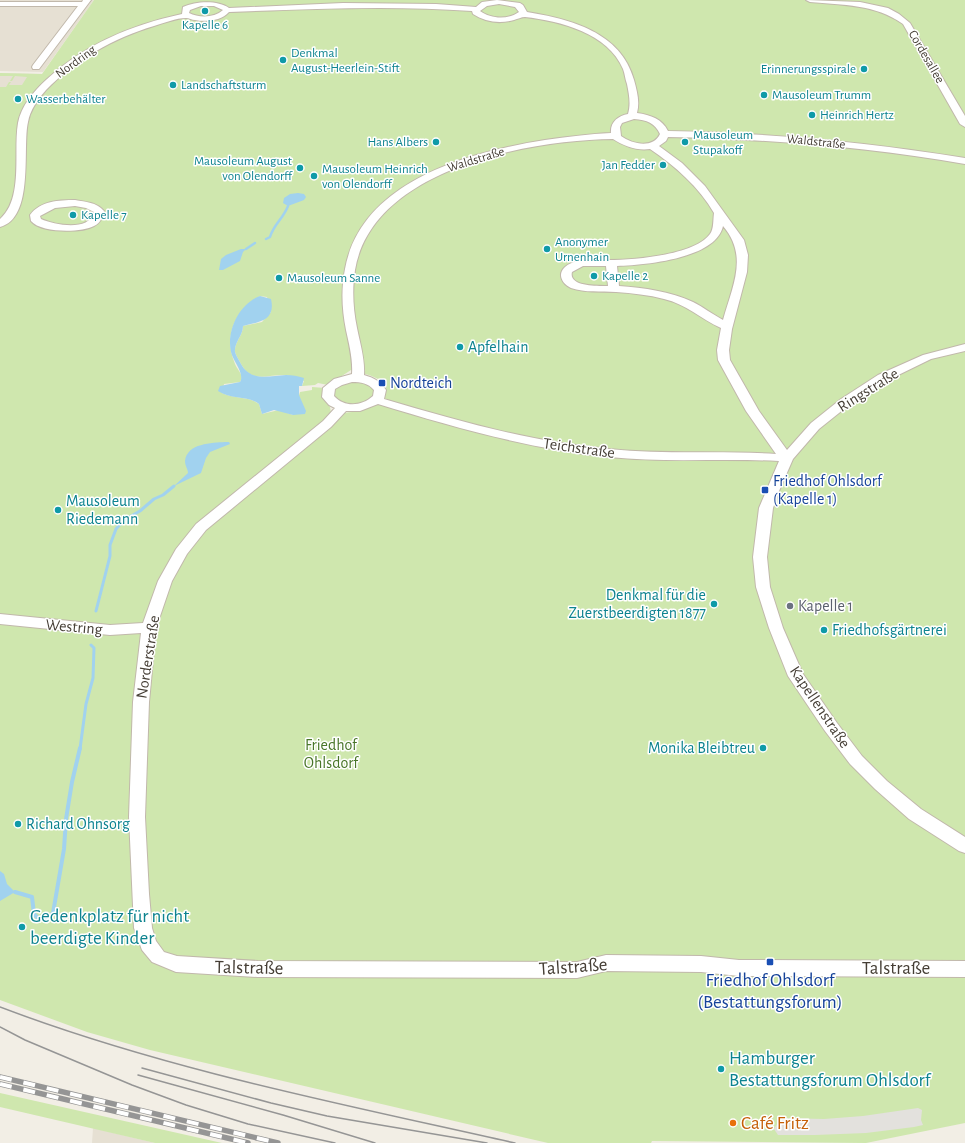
<svg xmlns="http://www.w3.org/2000/svg" width="965" height="1143" font-family="'Alegreya Sans',sans-serif">
  <style>
    .residential { fill: #e6e0d3 }
    .green { fill: #cfe7ae; fill-rule: evenodd }
    .parking { fill: #e3e1dd }
    .water { fill: #a1d2ef }
    .lines { fill: none; stroke-linecap: round; stroke-linejoin: round }
    .stream-far2 { stroke: #a1d2ef; stroke-width: 2.5 }
    .stream-far1 { stroke: #a1d2ef; stroke-width: 3 }
    .stream { stroke: #a1d2ef; stroke-width: 4 }
    .minor-casing { stroke: #c1b8ab; stroke-width: 2 }
    .minor { fill: #fff; fill-rule: evenodd }
    .tram { stroke: #959595; stroke-width: 1.5 }
    .rail-casing { stroke: #959595; stroke-width: 5.5 }
    .rail { stroke: #fff; stroke-width: 4; stroke-dasharray: 12; stroke-linecap: butt }
    .culture-dot { fill: #0f9aa8; stroke: #fff; stroke-width: 1.5 }
    .transit-dot { fill: #1a4fb4; stroke: #fff; stroke-width: 1.5 }
    .worship-dot { fill: #6b7280; stroke: #fff; stroke-width: 1.5 }
    .food-dot { fill: #e8710a; stroke: #fff; stroke-width: 1.5 }
    .labels { text-anchor: middle; dominant-baseline: central; stroke-width: 3; stroke-linejoin: round; paint-order: stroke }
    .far-culture-label { font-size: 13px; fill: #0d838f; stroke: #fff; text-anchor: start }
    .far-street-label { font-size: 13px; fill: #453e35; stroke: #fff }
    .culture-label { font-size: 16px; fill: #0d838f; stroke: #fff; text-anchor: start }
    .transit-label { font-size: 16px; fill: #164399; stroke: #fff; text-anchor: start }
    .street-label { font-size: 16px; fill: #453e35; stroke: #fff }
    .worship-label { font-size: 16px; fill: #5b616d; stroke: #fff; text-anchor: start }
    .park-label { font-size: 16px; fill: #497629; stroke: #fff }
    .near-culture-label { font-size: 19px; fill: #0d838f; stroke: #fff; text-anchor: start }
    .near-street-label { font-size: 19px; fill: #453e35; stroke: #fff }
    .near-transit-label { font-size: 19px; fill: #164399; stroke: #fff }
    .near-food-label { font-size: 19px; fill: #c56008; stroke: #fff; text-anchor: start }
  </style>
  <rect width="100%" height="100%" fill="#f2eee5"/>
  <path class="residential" d="M0 0H94L43 72 0 71Z
    M0 73 42 74 0 104Z
    M93 1128 155 1143H92Z"/>
  <path class="green" d="M94 0H965V1123L866 1143 652 1141 651 1143H548L150 1050 87 1032 0 1000V87H21H6L9 82H11L9 85H22L27 77 15 76 12 81H10L13 76H0V73L42 74ZM260 296 267 297 271 312 262 322 243 326C243 336 234 342 235 352 236 356 239 360 241 364 252 384 268 374 286 375 291 376 298 379 304 381L302 386 315 385 318 383 328 385 351 370C363 374 379 375 386 387L383 398C365 412 353 413 331 413L330 407 324 399 325 388 312 387V390L300 392 293 415 279 410 262 414 259 404C248 396 234 399 222 393L224 384 240 382 242 378C241 372 237 369 235 364 223 335 235 311 260 296Z
    M354 381 367 383 374 389C374 392 374 396 372 398 363 408 337 407 333 394L337 387Z
    M0 1093 222 1143H155L0 1107Z"/>
  <path class="parking" d="M918 1108 922 1110 921 1120 923 1125 914 1127 866 1133 815 1135H778L774 1129 781 1118 824 1119 863 1116Z"/>
  <path class="water" d="M298 193 304 194 306 197 304 200 288 206 283 203 284 198 290 194Z
    M241 249H246L243 252 240 261 223 270H219L221 259 226 255Z
    M260 296 271 299C276 321 259 322 243 326 243 336 234 342 235 352 236 356 239 360 241 364 251 382 269 376 286 375 292 375 298 376 304 378L302 386H299V395L306 411 305 414 293 415 274 410 262 414 259 404C247 395 231 400 218 391L220 386 240 382 241 380C243 371 233 361 231 352 226 330 240 303 260 296Z
    M225 442H229L230 444 210 452 206 458 201 473 174 486 188 473C188 469 185 466 185 461 187 443 212 443 225 442Z
    M0 871 4 874 7 884 15 892 0 901Z"/>
  <g class="lines">
    <path class="stream-far2" d="M266 239 270 237C274 224 283 219 288 206
      M246 249 255 243"/>
    <path class="stream-far1" d="M96 611 110 556V545L116 529 124 520 140 511 154 499 163 495 174 486
      M80 749 86 704 93 678 94 648 91 645"/>
    <path class="stream" d="M15 892 32 897 34 914 39 919 48 918 53 913 64 849 66 819 72 782 80 748"/>
    <g class="minor-casing">
      <path id="minor" d="M83 0H91L39 69H33L32 67 33 65 78 6H0V2H82Z
        M497 0 520 3 523 5 527 12C570 19 621 32 634 80 637 91 640 102 637 113 651 115 662 119 668 131 768 133 867 142 965 158V164C867 147 768 139 668 137L666 141 659 146 682 163 705 186 744 240 748 255 747 272 732 329 729 350 730 360 759 411 787 450 811 423 841 399 878 375 923 355 965 344V351L931 359 886 381 849 405 819 429 793 459 779 491 773 508 767 557 770 587 783 628 803 674 837 723 862 756 887 781 921 809 965 837V853L959 851 909 819 875 789 850 764 825 731 788 676 769 628 756 587 753 557 759 508 779 461C722 458 665 463 609 457 530 449 453 427 378 404L360 411H346L331 427 206 530 187 554 172 581 156 628 149 702 145 817 149 894 152 928 156 941 164 952 177 956 258 961 577 962 606 955 701 956 739 960 965 961V977L739 976 701 972 606 971 577 978 258 977 176 972 152 962 142 950 134 928 129 817 133 702 141 633 110 635 0 624V614L110 625 143 623 158 581 176 549 196 524 323 421 335 408 329 405 322 397 323 388 334 379 352 374C353 359 349 344 346 330 342 310 341 289 345 269 361 181 469 152 545 140 567 137 589 134 611 133 610 122 618 116 628 114 631 104 629 94 627 84 625 79 625 74 623 69 608 33 560 21 525 17 521 17 518 19 514 20 500 24 485 22 473 14L472 11C391 5 310 9 229 12 221 21 206 22 195 20 192 20 189 18 186 18 176 18 164 23 154 26 114 38 75 60 46 90 38 99 30 110 28 122 22 147 35 218 0 227V219C24 198 13 151 18 123 21 106 34 91 46 80 85 44 131 25 182 14L183 7C196 1 218 0 229 8L343 3 436 4 476 7 482 2ZM499 4 515 7 519 12C508 20 491 19 480 11L487 6ZM201 6H214L223 10C214 18 199 18 189 13L190 10ZM634 119C647 120 655 123 660 134 653 149 632 144 621 136L620 127 622 123ZM613 139C624 146 637 151 650 149 675 166 699 187 714 213 713 220 714 229 710 234 695 255 634 260 609 260 596 260 577 257 565 267 557 274 562 284 571 288 585 293 601 291 616 292 632 293 649 295 664 299 686 304 701 319 721 328L717 350 718 360 746 411 776 454C721 450 665 455 609 449 532 442 458 421 384 399L386 390C380 381 374 378 364 375 365 359 360 343 357 328 353 309 352 289 355 270 372 169 528 140 613 139ZM723 226C749 256 732 287 723 320 712 314 703 307 693 302 670 291 644 288 619 286L617 266C644 265 716 259 723 226ZM583 266H606L608 286C599 286 568 287 572 272ZM352 382C361 382 368 383 374 390L373 396C362 406 345 408 334 396L335 389 342 385Z
        M806 0 860 2 888 8 899 14 910 23 965 116V127L960 124 903 24C875 4 843 5 810 2Z
        M75 200C86 202 96 202 104 211 102 217 101 223 94 226 81 233 41 233 31 221L30 215C40 201 59 200 75 200ZM75 206 86 208 94 212C89 232 55 225 41 219L40 216 55 208Z"/>
    </g>
    <use href="#minor" class="minor"/>
    <path class="tram" d="M0 1007C166 1070 342 1104 515 1143
      M0 1027 25 1040 132 1085 186 1105 248 1124 335 1143
      M142 1068 271 1103 327 1116 487 1143
      M138 1075 283 1115 375 1143"/>
    <g class="rail-casing">
      <path id="rail" d="M0 1077 278 1143
        M0 1084 248 1143"/>
    </g>
    <use href="#rail" class="rail"/>
  </g>
  <g class="culture-dot">
    <circle cx="205" cy="11" r="4"/>
    <circle cx="283" cy="60" r="4"/>
    <circle cx="864" cy="69" r="4"/>
    <circle cx="173" cy="85" r="4"/>
    <circle cx="764" cy="95" r="4"/>
    <circle cx="18" cy="99" r="4"/>
    <circle cx="812" cy="115" r="4"/>
    <circle cx="436" cy="142" r="4"/>
    <circle cx="685" cy="142" r="4"/>
    <circle cx="663" cy="165" r="4"/>
    <circle cx="300" cy="168" r="4"/>
    <circle cx="314" cy="176" r="4"/>
    <circle cx="73" cy="215" r="4"/>
    <circle cx="547" cy="249" r="4"/>
    <circle cx="594" cy="276" r="4"/>
    <circle cx="279" cy="278" r="4"/>
    <circle cx="460" cy="347" r="4"/>
    <circle cx="58" cy="510" r="4"/>
    <circle cx="714" cy="604" r="4"/>
    <circle cx="824" cy="630" r="4"/>
    <circle cx="763" cy="748" r="4"/>
    <circle cx="18" cy="824" r="4"/>
    <circle cx="22" cy="927" r="4"/>
    <circle cx="721" cy="1069" r="4"/>
  </g>
  <g class="transit-dot">
    <rect x="378" y="379" width="8" height="8" rx="2"/>
    <rect x="761" y="486" width="8" height="8" rx="2"/>
    <rect x="766" y="958" width="8" height="8" rx="2"/>
  </g>
  <circle class="worship-dot" cx="790" cy="606" r="4"/>
  <circle class="food-dot" cx="733" cy="1123" r="4"/>
  <g class="labels">
    <g class="far-culture-label">
      <text x="205" y="25" text-anchor="middle">Kapelle 6</text>
      <text x="291" y="53">Denkmal<tspan x="291" dy="15">August-Heerlein-Stift</tspan></text>
      <text x="856" y="69" text-anchor="end">Erinnerungsspirale</text>
      <text x="181" y="85">Landschaftsturm</text>
      <text x="772" y="95">Mausoleum Trumm</text>
      <text x="26" y="99">Wasserbehälter</text>
      <text x="820" y="115">Heinrich Hertz</text>
      <text x="693" y="135">Mausoleum<tspan x="693" dy="15">Stupakoff</tspan></text>
      <text x="428" y="142" text-anchor="end">Hans Albers</text>
      <text x="292" y="161" text-anchor="end">Mausoleum August<tspan x="292" dy="15">von Olendorff</tspan></text>
      <text x="655" y="165" text-anchor="end">Jan Fedder</text>
      <text x="322" y="169">Mausoleum Heinrich<tspan x="322" dy="15">von Olendorff</tspan></text>
      <text x="81" y="215">Kapelle 7</text>
      <text x="555" y="242">Anonymer<tspan x="555" dy="15">Urnenhain</tspan></text>
      <text x="602" y="276">Kapelle 2</text>
      <text x="287" y="278">Mausoleum Sanne</text>
    </g>
    <g class="far-street-label">
      <text transform="translate(926 57) rotate(60)">Cordesallee</text>
      <text transform="translate(76 62) rotate(-36)">Nordring</text>
      <text transform="translate(816 142) rotate(6)">Waldstraße</text>
      <text transform="translate(476 160) rotate(-17)">Waldstraße</text>
    </g>
    <g class="culture-label">
      <text x="468" y="347">Apfelhain</text>
      <text x="66" y="501">Mausoleum<tspan x="66" dy="18">Riedemann</tspan></text>
      <text x="706" y="595" text-anchor="end">Denkmal für die<tspan x="706" dy="18">Zuerstbeerdigten 1877</tspan></text>
      <text x="832" y="630">Friedhofsgärtnerei</text>
      <text x="755" y="748" text-anchor="end">Monika Bleibtreu</text>
      <text x="26" y="824">Richard Ohnsorg</text>
    </g>
    <g class="transit-label">
      <text x="390" y="383">Nordteich</text>
      <text x="773" y="481">Friedhof Ohlsdorf<tspan x="773" dy="18">(Kapelle 1)</tspan></text>
    </g>
    <g class="street-label">
      <text transform="translate(868 390) rotate(-32)">Ringstraße</text>
      <text transform="translate(579 448) rotate(8)">Teichstraße</text>
      <text transform="translate(74 627) rotate(5)">Westring</text>
      <text transform="translate(148 657) rotate(-81)">Norderstraße</text>
      <text transform="translate(820 707) rotate(56)">Kapellenstraße</text>
    </g>
    <g class="worship-label">
      <text x="798" y="606">Kapelle 1</text>
    </g>
    <g class="park-label">
      <text x="331" y="745">Friedhof<tspan x="331" dy="18">Ohlsdorf</tspan></text>
    </g>
    <g class="near-culture-label">
      <text x="30" y="916">Gedenkplatz für nicht<tspan x="30" dy="22">beerdigte Kinder</tspan></text>
      <text x="729" y="1058">Hamburger<tspan x="729" dy="22">Bestattungsforum Ohlsdorf</tspan></text>
    </g>
    <g class="near-street-label">
      <text transform="translate(573 967) rotate(-4)">Talstraße</text>
      <text transform="translate(249 968) rotate(1)">Talstraße</text>
      <text x="896" y="968">Talstraße</text>
    </g>
    <g class="near-transit-label">
      <text x="770" y="980">Friedhof Ohlsdorf<tspan x="770" dy="22">(Bestattungsforum)</tspan></text>
    </g>
    <g class="near-food-label">
      <text x="741" y="1123">Café Fritz</text>
    </g>
  </g>
</svg>
